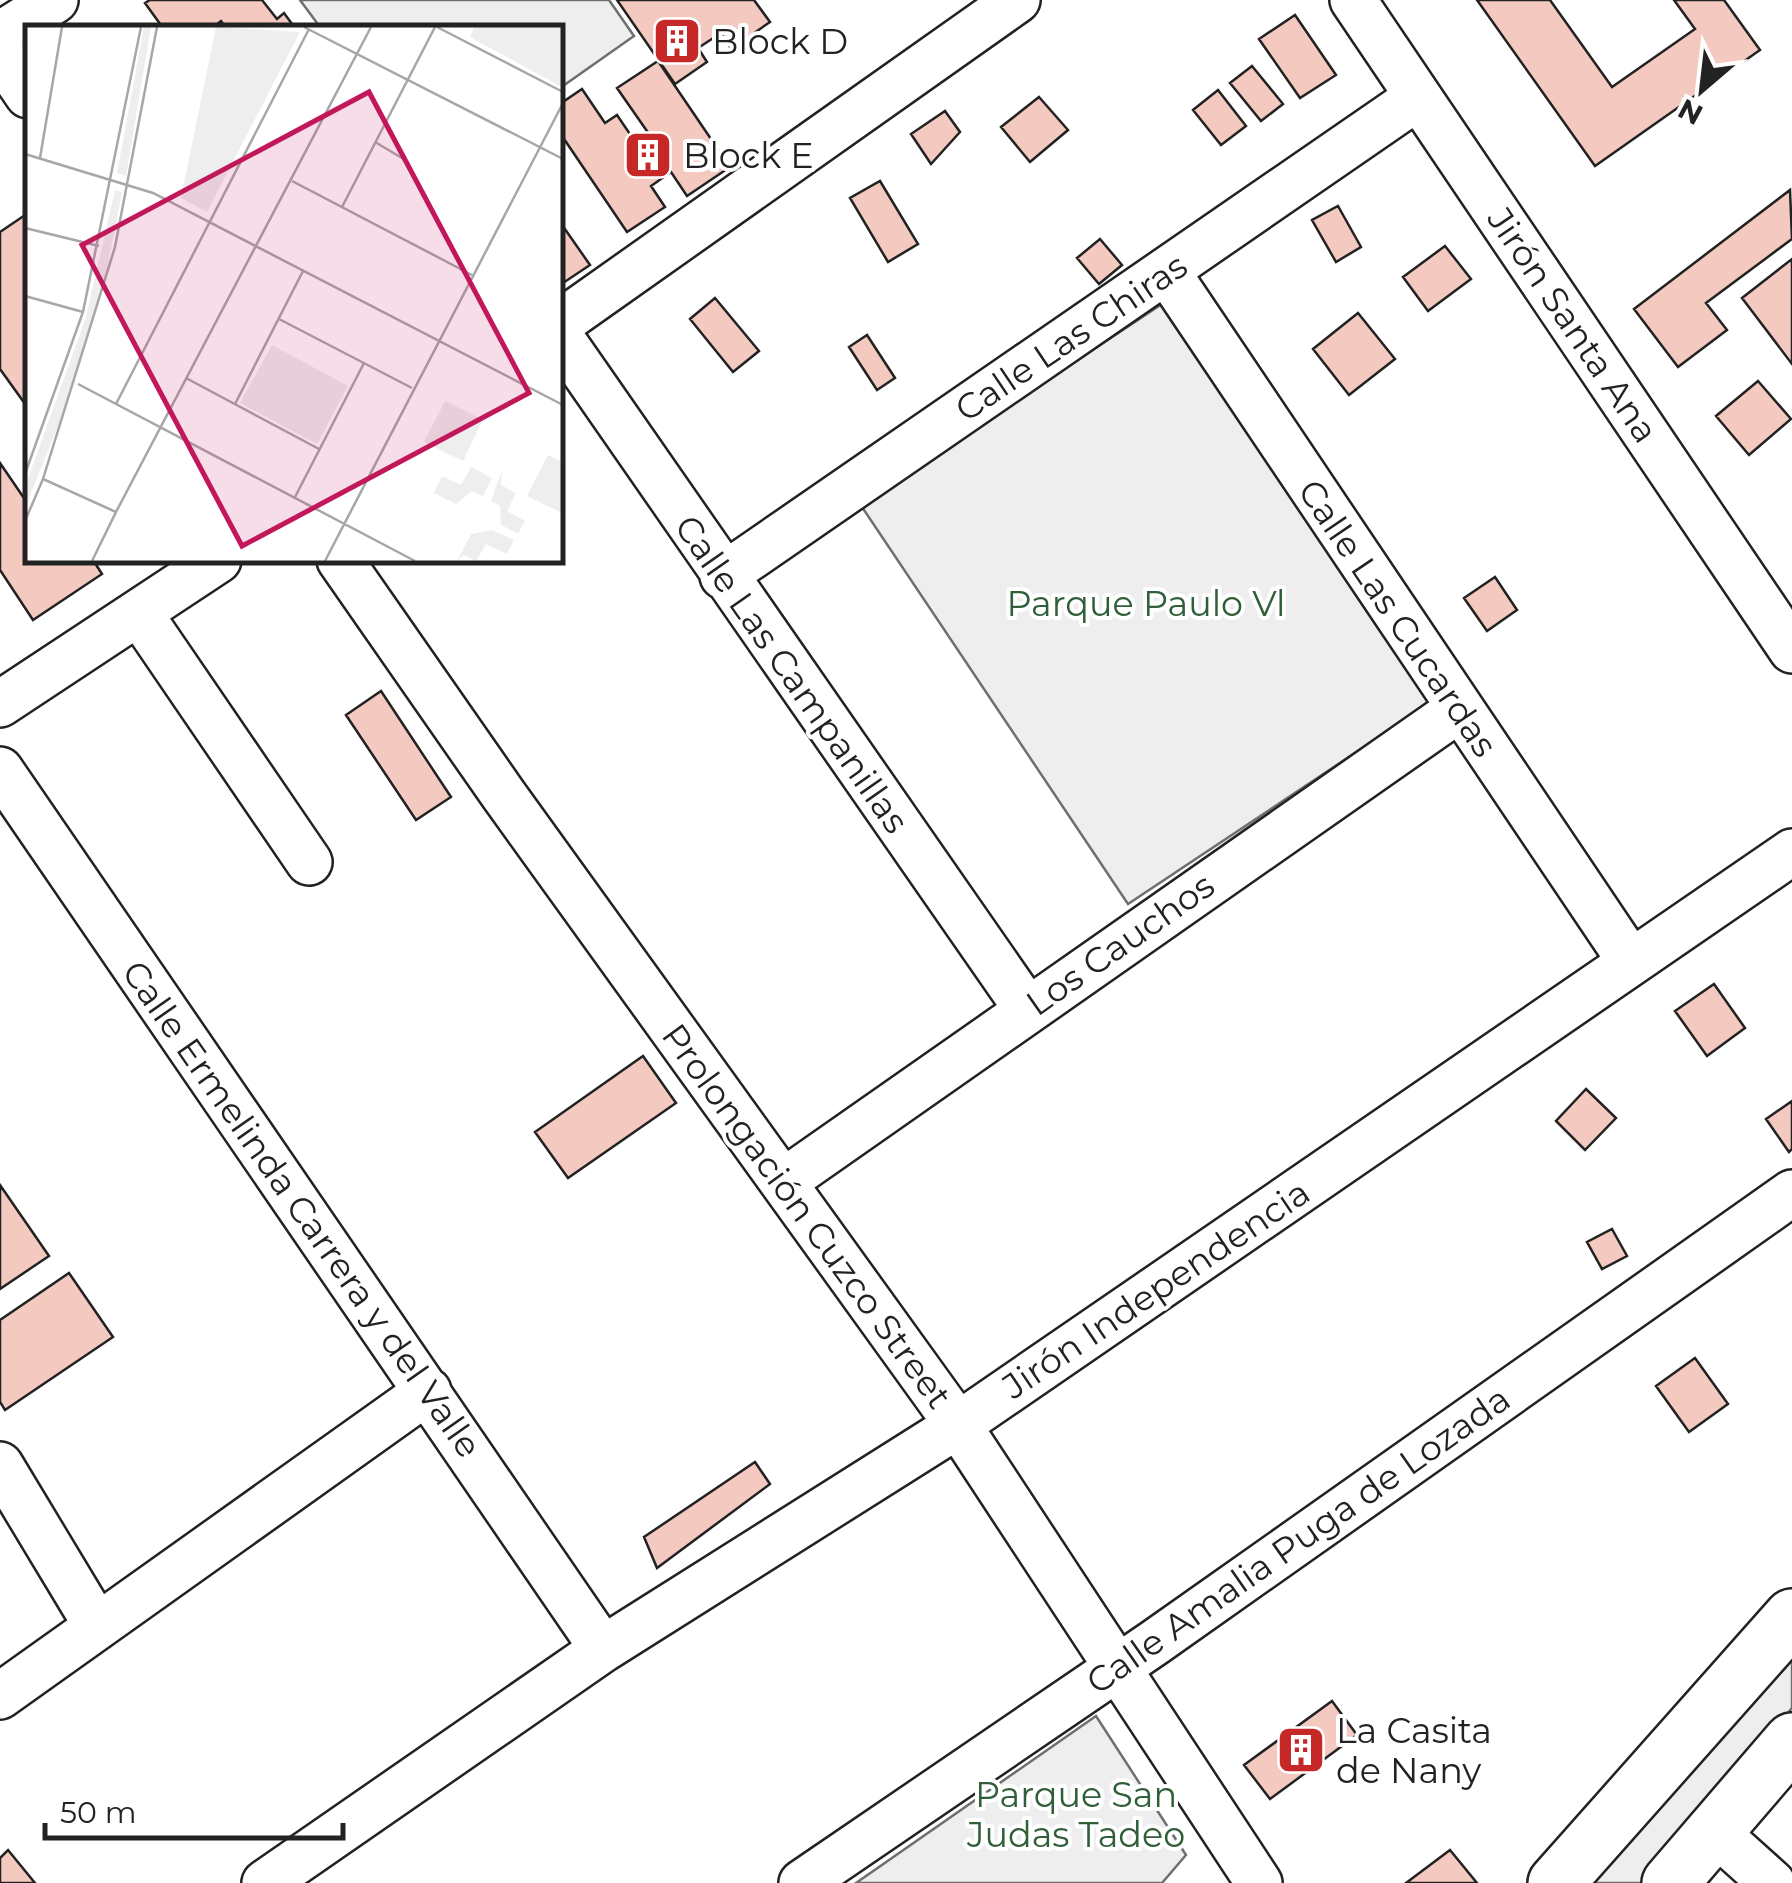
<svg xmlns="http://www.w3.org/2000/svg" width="1792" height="1883" font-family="Montserrat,sans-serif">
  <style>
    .green { fill: #eee; stroke: #6f6f6f; stroke-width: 2.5 }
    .building { fill: #f3c9c0; stroke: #222; stroke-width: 2.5 }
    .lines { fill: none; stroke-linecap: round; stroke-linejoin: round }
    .minor-casing { stroke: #222; stroke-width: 50 }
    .major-casing { stroke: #222; stroke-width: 60 }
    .minor { stroke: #fff; stroke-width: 45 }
    .major { stroke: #fff; stroke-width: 55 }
    .labels { text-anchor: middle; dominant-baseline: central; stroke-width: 8; stroke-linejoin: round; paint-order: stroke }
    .poi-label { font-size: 35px; fill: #222; stroke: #fff; text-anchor: start }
    .street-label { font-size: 35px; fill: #222; stroke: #fff }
    .park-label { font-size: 35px; fill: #2f5e38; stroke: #fff }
    .inset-road { fill: none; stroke: #a7a7a7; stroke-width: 2.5 }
    .view { fill: #c2185b; fill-opacity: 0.15; stroke: #c2185b; stroke-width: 5 }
    .inset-edge { fill: none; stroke: #222; stroke-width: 5 }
  </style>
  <rect width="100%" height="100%" fill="#fff"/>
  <path class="green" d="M300 0H609L634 36 560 88V28L320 27Z
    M1165 302 1433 701 1128 904 860 504Z
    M1792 1634V1708L1644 1883H1583Z
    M1096 1716 1186 1855 1162 1883H856Z"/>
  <path class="building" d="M150 0H262L277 19 284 13 295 28H226L221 21 212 28H163L145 3Z
    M617 0H754L770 22 731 49 721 33 698 48 707 62 675 84Z
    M1477 0H1550L1612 87 1695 29 1674 0H1724L1760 50 1595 166Z
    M1295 15 1336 75 1300 98 1259 39Z
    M658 61 730 167 687 196 671 172 651 186 665 207 627 232 560 133V104L582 89 605 123 617 115 636 143 649 134 617 88Z
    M1252 66 1283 104 1261 121 1230 83Z
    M1218 90 1246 126 1221 145 1193 110Z
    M1039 97 1068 130 1030 162 1001 127Z
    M945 111 960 132 931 164 911 134Z
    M880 181 918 244 888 262 850 198Z
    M1790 190 1792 239 1706 303 1727 330 1678 367 1634 309Z
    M1338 206 1361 247 1336 262 1312 220Z
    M28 213V408L0 369V232Z
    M560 222 590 265 560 285Z
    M1100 239 1122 265 1099 284 1077 258Z
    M1445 246 1471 279 1428 311 1403 277Z
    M1792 259V364L1742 298Z
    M715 298 759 351 733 372 690 319Z
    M1358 313 1395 359 1349 395 1313 349Z
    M867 335 895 378 877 390 849 347Z
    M1758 381 1791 419 1749 455 1716 416Z
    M0 463 28 504V560H93L102 574 33 620 0 570Z
    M1495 577 1517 610 1487 631 1464 598Z
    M381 691 451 797 416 820 346 715Z
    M1714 984 1745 1028 1707 1056 1675 1011Z
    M643 1056 676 1103 568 1178 535 1132Z
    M1586 1089 1616 1118 1585 1150 1556 1121Z
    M1792 1101V1149L1789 1152 1766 1119Z
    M0 1185 49 1256 0 1289Z
    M1612 1229 1627 1256 1602 1269 1587 1242Z
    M69 1273 113 1337 5 1410 0 1402V1320Z
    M1695 1358 1728 1404 1689 1432 1656 1386Z
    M755 1462 770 1484 657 1568 644 1537Z
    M1332 1701 1357 1735 1270 1799 1244 1765Z
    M8 1850 35 1883H0V1858Z
    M1450 1850 1477 1883H1406Z"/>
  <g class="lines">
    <g class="minor-casing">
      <path id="minor" d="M1353 0 1792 650
        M0 35 55 0
        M0 54 28 95
        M1167 272 1631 962
        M560 323 1017 0
        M560 337 1027 1009
        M340 560 503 794 958 1425 1259 1883
        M723 576 1418 97
        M139 613 309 862
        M0 704 218 560
        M0 770 603 1649
        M783 1182 1459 709
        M0 1465 97 1626
        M0 1696 428 1391
        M1713 1830 1772 1883
        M265 1883 603 1649 958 1425 1792 852
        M802 1883 1154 1643 1792 1193"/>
    </g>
    <g class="major-casing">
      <path id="major" d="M1556 1883 1792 1617
        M1670 1883 1792 1741"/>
    </g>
    <use href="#minor" class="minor"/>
    <use href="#major" class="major"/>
  </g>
  <defs>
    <g id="building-square" transform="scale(2.5)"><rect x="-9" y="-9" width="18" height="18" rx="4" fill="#c62828" stroke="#fff"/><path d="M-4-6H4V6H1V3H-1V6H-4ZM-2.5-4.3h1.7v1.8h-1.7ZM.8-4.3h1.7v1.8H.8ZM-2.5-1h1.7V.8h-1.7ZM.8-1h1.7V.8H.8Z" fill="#fff"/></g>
  </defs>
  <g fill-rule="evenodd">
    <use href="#building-square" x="677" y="41"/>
    <use href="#building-square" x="648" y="155"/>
    <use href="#building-square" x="1301" y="1750"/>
  </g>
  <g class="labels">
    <g class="poi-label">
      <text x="712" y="41">Block D</text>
      <text x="683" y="155">Block E</text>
      <text x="1336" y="1730">La Casita<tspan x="1336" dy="40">de Nany</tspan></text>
    </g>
    <g class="street-label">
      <text transform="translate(1573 325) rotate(56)">Jirón Santa Ana</text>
      <text transform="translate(1071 337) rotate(-34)">Calle Las Chiras</text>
      <text transform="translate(1398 618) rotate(56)">Calle Las Cucardas</text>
      <text transform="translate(792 674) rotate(55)">Calle Las Campanillas</text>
      <text transform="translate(1120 944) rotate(-35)">Los Cauchos</text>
      <text transform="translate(302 1209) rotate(55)">Calle Ermelinda Carrera y del Valle</text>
      <text transform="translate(807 1216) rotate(54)">Prolongación Cuzco Street</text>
      <text transform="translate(1156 1289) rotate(-34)">Jirón Independencia</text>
      <text transform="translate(1298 1540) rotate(-35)">Calle Amalia Puga de Lozada</text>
    </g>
    <g class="park-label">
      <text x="1146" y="603">Parque Paulo Vl</text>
      <text x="1076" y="1794">Parque San<tspan x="1076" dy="40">Judas Tadeo</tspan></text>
    </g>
  </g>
  <g transform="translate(25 25)">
    <rect width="538" height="538" fill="#fff"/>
    <path d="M119 2H126L101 151 92 148ZM191 2 275 7 182 187 156 173ZM449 2H537V62L445 12ZM90 165 97 167 80 254 37 391 0 483V462L61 292ZM247 320 323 361 292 419 215 378ZM420 376 458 395 438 436 399 417ZM523 430 537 437V488L502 471ZM446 442 467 453 458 471 447 466 431 479 409 468 417 451 436 460ZM477 445 476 460 491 468 482 486 500 496 493 509 476 500 475 481 466 476ZM467 505 489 515 482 529 461 519 451 536 439 530 432 536 446 509Z" fill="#eee"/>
    <path class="inset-road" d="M279 2 538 134M412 2 538 67M350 117 382 136M0 129 128 168 538 380M15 133 37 2M267 156 447 250M317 182 410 2M0 203 74 221M0 271 58 287M254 294 387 363M161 353 294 424M53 359 390 536M91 379 284 4M210 379 278 246M0 449 58 287 116 2M269 474 339 338M91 487 346 2M0 496 18 454M67 536 91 487 18 454 90 222 132 2M300 536 538 78"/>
    <path class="view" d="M344 67 504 368 217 521 57 220Z"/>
    <rect width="538" height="538" class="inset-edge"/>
  </g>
  <g transform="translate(1702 90) rotate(208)" stroke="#ffffff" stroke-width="8" paint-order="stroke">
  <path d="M0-8L18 38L0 25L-18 38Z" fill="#222222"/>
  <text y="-15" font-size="28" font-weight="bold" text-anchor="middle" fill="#222222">N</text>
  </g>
  <path d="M45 1823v15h298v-15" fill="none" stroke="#222222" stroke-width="5"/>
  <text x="60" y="1823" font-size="30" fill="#222222" stroke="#ffffff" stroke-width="8" paint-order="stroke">50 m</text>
</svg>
